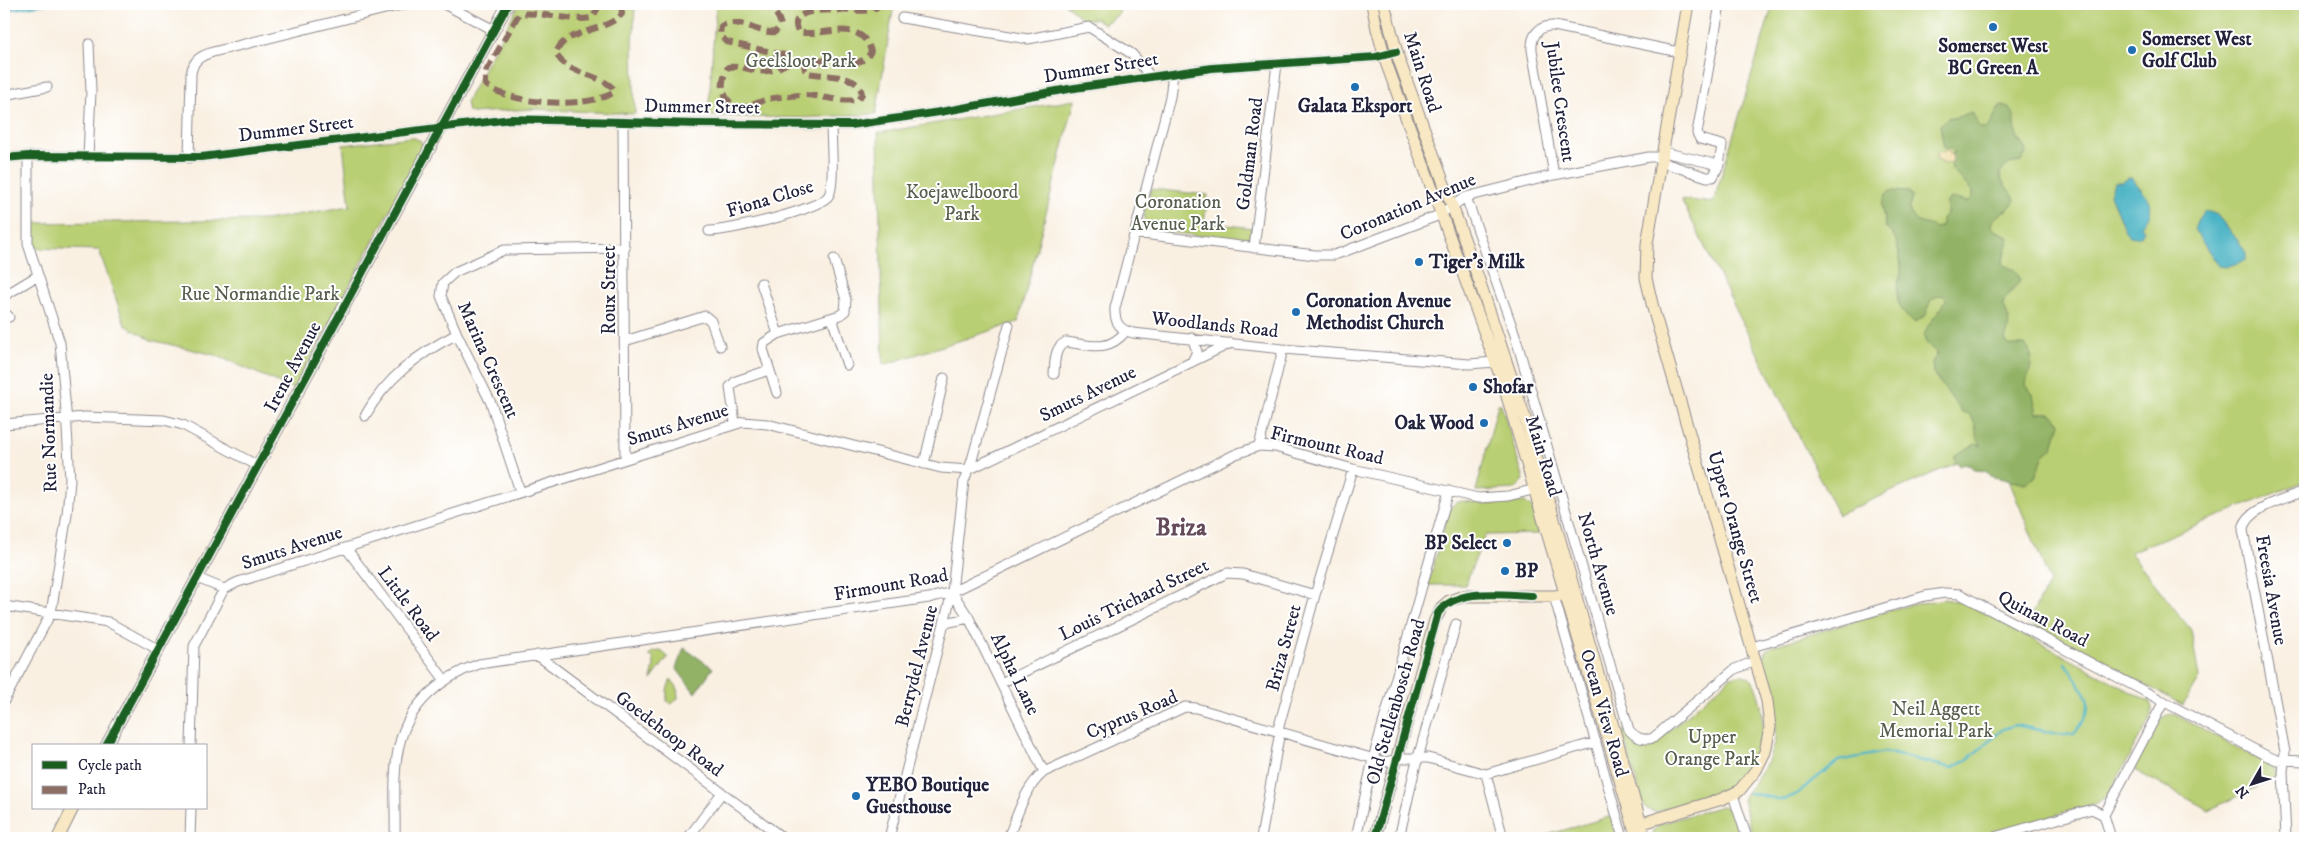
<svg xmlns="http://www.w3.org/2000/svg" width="2309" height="842" font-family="'IM FELL DW Pica',serif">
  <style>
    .green { fill: #b9cf73; stroke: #6e7857 }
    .forest { fill: #92b265; stroke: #5a6a50 }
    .sand { fill: #eeda9e; stroke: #887e6c }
    .water { fill: #45b1c2; stroke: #346a7e }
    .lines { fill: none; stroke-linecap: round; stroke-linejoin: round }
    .stream { stroke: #45b1c2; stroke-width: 2.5 }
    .street-casing { stroke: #8e898e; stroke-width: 11 }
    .secondary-casing { stroke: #8e898e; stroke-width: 13 }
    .street { stroke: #fff; stroke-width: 9 }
    .secondary { stroke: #f8e8c3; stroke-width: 11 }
    .quiet { stroke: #8d6e63; stroke-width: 6; stroke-dasharray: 12 6; stroke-linecap: butt }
    .cycleway-casing { stroke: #fff; stroke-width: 11 }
    .cycleway { stroke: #1b5e20; stroke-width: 8 }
    .poi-dot { fill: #1f6fb2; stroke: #fff; stroke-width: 2 }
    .labels { text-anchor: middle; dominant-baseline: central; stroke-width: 4; stroke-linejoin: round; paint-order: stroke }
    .poi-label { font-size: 19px; font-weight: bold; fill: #22223b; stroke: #fff; text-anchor: start }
    .park-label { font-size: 19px; fill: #575f4f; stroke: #fff }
    .street-label { font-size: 19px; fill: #22223b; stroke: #fff }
    .district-label { font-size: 24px; font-weight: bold; fill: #654b5a; stroke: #fff }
  </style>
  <rect width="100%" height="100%" fill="#fff"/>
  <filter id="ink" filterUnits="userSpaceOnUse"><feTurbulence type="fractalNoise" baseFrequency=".02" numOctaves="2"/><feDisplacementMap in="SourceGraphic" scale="10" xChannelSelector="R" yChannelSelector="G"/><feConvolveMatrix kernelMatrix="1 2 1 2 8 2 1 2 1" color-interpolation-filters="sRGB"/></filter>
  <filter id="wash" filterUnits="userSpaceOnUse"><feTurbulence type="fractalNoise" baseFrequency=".0096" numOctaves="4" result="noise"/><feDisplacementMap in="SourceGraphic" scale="20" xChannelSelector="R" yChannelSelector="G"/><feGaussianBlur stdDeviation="1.12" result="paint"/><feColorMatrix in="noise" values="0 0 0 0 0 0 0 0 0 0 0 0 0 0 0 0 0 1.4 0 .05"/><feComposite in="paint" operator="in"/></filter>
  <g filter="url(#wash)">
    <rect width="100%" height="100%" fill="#f9f0e2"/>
    <path class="green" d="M519 4H635L633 49 635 114 532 109 472 113 468 112 466 102Z
      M716 4H894L876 114 798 118 708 116Z
      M1065 4H1120L1119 14 1104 24 1096 19H1083Z
      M1773 4H2305V481L2130 552 2191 630 2199 678 2183 705 2027 622 2050 581 1995 446 1838 515 1681 199 1713 203Z
      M1075 100 1018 322 883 365 878 133Z
      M412 137 421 141 423 148 294 389 215 355 151 340 125 325 99 250 32 248 33 223 266 220 350 206 343 145Z
      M1151 189 1208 195 1204 222 1252 228C1251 235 1250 240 1242 241L1151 230C1137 222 1148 201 1151 189Z
      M1498 404H1501L1524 480 1515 489 1476 491Z
      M1462 501 1490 504 1525 502 1533 509 1540 534 1485 535 1465 585H1428L1449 510 1455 503Z
      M1944 599 1966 603 2150 702 2152 708V715L2108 795 2097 803 1974 838H1753L1743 799 1768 761 1775 740V709L1762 662 1766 651 1772 646 1901 607Z
      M661 651 668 657 651 680 654 666 653 657 649 656 652 652Z
      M1738 675C1753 674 1755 685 1759 697 1770 735 1758 774 1721 792 1701 802 1677 806 1655 812L1647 809 1642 803 1622 731 1625 730C1632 743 1644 747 1657 741L1731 677Z
      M671 679 677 687 678 698 672 704 667 701V690Z
      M2174 714 2271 766 2278 777 2209 810 2136 771 2135 766 2160 720 2167 715Z
      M1722 806C1736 810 1737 826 1741 838H1652L1654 830 1659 824Z
      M1612 816 1618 838H1537Z"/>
    <path class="forest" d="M2003 106C2020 109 2012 127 2018 138 2021 143 2026 146 2027 152L2021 162 2009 164 2000 172 2001 179 2015 199C2011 212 1996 212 1991 224L1994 230 2006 235 2009 240 2002 264C2011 269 2017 269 2020 280 2016 290 2006 293 2003 304 2009 317 2011 325 2005 339L2008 345H2025C2038 359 2028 370 2026 385L2033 395 2037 413C2048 412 2055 412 2060 423L2053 447 2044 455 2035 477 2025 484 1990 476 1986 471 1974 470 1970 465 1965 463 1959 466 1955 461V455L1976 444 1981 446V444C1972 433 1980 424 1967 413L1962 412 1933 373 1932 361 1936 357 1937 351C1906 336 1941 317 1946 299L1942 295C1928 299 1930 302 1926 315L1916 322C1903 318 1896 302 1897 288 1898 281 1902 275 1901 268 1900 256 1897 233 1885 227L1882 205 1886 194 1891 191 1909 192 1912 197 1909 209C1916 227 1922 221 1937 228L1942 225V218L1947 214V202L1950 198 1968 202 1972 198 1973 192 1952 169 1950 157 1954 152 1950 148H1944L1940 125 1949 117 1955 118 1972 112 1980 128 1986 129 1990 125 1998 109Z
      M684 648 713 668 695 693 676 668Z"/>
    <path class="sand" d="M1948 150 1953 158 1952 162 1945 164 1937 160 1936 154Z"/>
    <path class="water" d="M2129 178H2132C2138 186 2154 201 2150 213 2149 217 2143 222 2141 226L2144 229 2142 235 2137 237 2129 236 2124 229 2110 194 2114 182H2122Z
      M2205 210 2217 215 2240 243 2246 253V260L2226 267 2219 266 2194 230 2198 219Z"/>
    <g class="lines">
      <path class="stream" d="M4 10 44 4
        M1749 793 1783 800 1795 795 1838 761 1885 752 1952 768 1968 759 2003 729 2015 725 2063 735 2074 734C2101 704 2084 692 2065 663"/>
    </g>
  </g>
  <g filter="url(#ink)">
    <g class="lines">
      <g class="street-casing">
        <path id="street" d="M444 4 494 30
          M902 18 1028 39 1089 27 1132 54 1151 77
          M1173 74 1170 97 1115 308C1114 323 1120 330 1133 333L1283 349 1469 364 1495 362
          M4 95 47 87
          M623 122 625 458
          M1663 152 1719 165
          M88 157 91 91 89 44
          M4 158 28 156 201 157 511 119 697 124 851 125 940 112 1068 89 1212 68 1376 57 1396 52
          M189 158 191 74C193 60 200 56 213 52L405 4
          M1661 162 1707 177H1713L1719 165 1722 145 1700 139 1697 133 1720 4
          M1554 175 1532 50C1531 35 1539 25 1554 26L1679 52
          M1466 197 1515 335 1629 730C1636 738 1643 741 1653 738L1735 669 1755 661
          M709 231C728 231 821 210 829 195 835 184 831 139 831 125
          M1134 233 1315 255H1334L1343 252 1437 216 1466 197 1554 175 1649 157H1662
          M1254 248 1277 64
          M761 283 778 334
          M4 296 37 276
          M4 312 9 317
          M832 318 847 365
          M1192 338 1197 351 1192 362
          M625 341 705 316 711 321 720 346
          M1054 374C1055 362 1054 347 1066 342 1091 345 1108 353 1126 331
          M777 393 763 349 764 343 778 334 840 315 845 311 846 300 834 259
          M365 416C386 378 418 354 457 334
          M735 423 730 387 736 381 769 370
          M4 424 85 417 164 420 183 425 258 466
          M1259 446 1283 349
          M924 464 944 378
          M520 491 491 403 457 334 441 296 443 283 455 272 504 250 625 248
          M346 548 444 679
          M197 578 224 589 238 582 743 422 767 424 941 468 968 470 1231 343
          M952 592 969 618 1044 772
          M1554 596 1623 838
          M4 606 108 622 159 650
          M945 623 969 618
          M1752 647 1925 596 1945 593 1960 594 2265 755 2277 760 2305 761
          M537 655 783 838
          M1001 683 1227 573 1243 574 1315 595
          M4 701 51 613 67 514 70 480 66 411 60 343 28 244V156
          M191 746 194 646 224 589
          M1486 774 1503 838
          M1733 795 1747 838
          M2104 815 2164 701
          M2104 815 2111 838
          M4 837 7 838
          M190 838 191 808
          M395 838C396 808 392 775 399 746 408 705 441 677 479 664L929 598 952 592 1236 454 1259 446 1275 447 1353 469 1478 498 1508 496 1540 488
          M688 838 721 794
          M889 838 952 592 964 481 972 460 1009 325
          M1008 838C1018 815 1024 788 1044 772L1185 707 1196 708 1385 762 1404 758H1428L1486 774 1596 742
          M1261 838 1279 737V726L1315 595 1353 469
          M1356 838 1373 759 1449 491
          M1399 838 1415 768 1456 624
          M1991 838 2092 809 2104 815
          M2286 838 2283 772 2285 752 2243 530C2245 508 2287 498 2305 491"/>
      </g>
      <g class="secondary-casing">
        <path id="secondary" d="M1372 4 1377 29 1387 65 1504 386 1637 838
          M1384 4 1399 60 1479 280 1526 421 1645 838
          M106 746 508 4
          M1633 826 1722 799 1739 791 1756 770 1765 752 1770 727 1767 701 1654 312 1646 278 1647 244 1688 4
          M58 838 73 808
          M1375 838 1435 620 1442 607 1449 601 1464 596H1554L1571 594"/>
      </g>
      <use href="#street" class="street"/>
      <use href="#secondary" class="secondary"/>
      <path class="quiet" d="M598 4V8L592 18C567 22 544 11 519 14L485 73V84C509 105 585 109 613 93L614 89C597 72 569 76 556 54 562 29 605 33 622 14L621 4
        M761 4C772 9 778 13 781 25L775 32C756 34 739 16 721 26L720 35 727 42 780 54 785 55 787 60 786 64C758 80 753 65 728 67 719 82 721 100 739 108 750 107 758 102 768 99 778 97 790 96 799 95 819 94 838 103 858 100L862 94C859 73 825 77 809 73L805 70 804 65C821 51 861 76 871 51 860 16 823 38 798 32 783 0 854 14 871 10 875 9 878 6 881 4"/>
      <g class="cycleway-casing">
        <path id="cycleway" d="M4 158 28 156 201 157 511 119 697 124 851 125 940 112 1068 89 1212 68 1376 57 1396 52
          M106 746 508 4
          M1375 838 1438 613C1457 587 1503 595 1532 596"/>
      </g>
      <use href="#cycleway" class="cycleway"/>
    </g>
  </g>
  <g class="poi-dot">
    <circle cx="1993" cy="27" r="5"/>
    <circle cx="2132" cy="50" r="5"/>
    <circle cx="1355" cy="87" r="5"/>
    <circle cx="1419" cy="262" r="5"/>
    <circle cx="1296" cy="312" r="5"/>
    <circle cx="1473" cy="387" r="5"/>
    <circle cx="1484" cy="423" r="5"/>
    <circle cx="1507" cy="543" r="5"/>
    <circle cx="1505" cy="571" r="5"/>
    <circle cx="856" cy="796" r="5"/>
  </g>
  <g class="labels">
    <g class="poi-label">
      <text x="2142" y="39">Somerset West<tspan x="2142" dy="22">Golf Club</tspan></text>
      <text x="1993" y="46" text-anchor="middle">Somerset West<tspan x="1993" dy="22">BC Green A</tspan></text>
      <text x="1355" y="106" text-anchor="middle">Galata Eksport</text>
      <text x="1429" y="262">Tiger's Milk</text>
      <text x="1306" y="301">Coronation Avenue<tspan x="1306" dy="22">Methodist Church</tspan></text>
      <text x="1483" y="387">Shofar</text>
      <text x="1474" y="423" text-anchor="end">Oak Wood</text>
      <text x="1497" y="543" text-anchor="end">BP Select</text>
      <text x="1515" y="571">BP</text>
      <text x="866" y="785">YEBO Boutique<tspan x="866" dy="22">Guesthouse</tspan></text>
    </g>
    <g class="park-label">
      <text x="801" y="61">Geelsloot Park</text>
      <text x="962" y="192">Koejawelboord<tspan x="962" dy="22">Park</tspan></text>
      <text x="1178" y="202">Coronation<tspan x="1178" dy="22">Avenue Park</tspan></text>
      <text x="260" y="294">Rue Normandie Park</text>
      <text x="1936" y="709">Neil Aggett<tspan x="1936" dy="22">Memorial Park</tspan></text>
      <text x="1712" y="737">Upper<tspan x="1712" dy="22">Orange Park</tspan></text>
    </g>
    <g class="street-label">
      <text transform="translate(1101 68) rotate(-9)">Dummer Street</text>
      <text transform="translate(1422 72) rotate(72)">Main Road</text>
      <text transform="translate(1560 102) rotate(82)">Jubilee Crescent</text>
      <text transform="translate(702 107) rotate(1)">Dummer Street</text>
      <text transform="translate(296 129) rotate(-7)">Dummer Street</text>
      <text transform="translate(1250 154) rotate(-83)">Goldman Road</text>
      <text transform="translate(770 199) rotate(-17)">Fiona Close</text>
      <text transform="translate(1408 207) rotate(-23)">Coronation Avenue</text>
      <text transform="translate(609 290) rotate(-90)">Roux Street</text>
      <text transform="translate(1215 325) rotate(6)">Woodlands Road</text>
      <text transform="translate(488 360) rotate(66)">Marina Crescent</text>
      <text transform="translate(293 367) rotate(-62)">Irene Avenue</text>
      <text transform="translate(1088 394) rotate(-26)">Smuts Avenue</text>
      <text transform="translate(678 425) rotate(-17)">Smuts Avenue</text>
      <text transform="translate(49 433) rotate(-92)">Rue Normandie</text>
      <text transform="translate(1327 446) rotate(13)">Firmount Road</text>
      <text transform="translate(1543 456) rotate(73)">Main Road</text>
      <text transform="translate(1735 527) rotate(74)">Upper Orange Street</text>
      <text transform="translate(292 548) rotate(-18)">Smuts Avenue</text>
      <text transform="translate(1598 564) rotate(74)">North Avenue</text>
      <text transform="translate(891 585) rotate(-10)">Firmount Road</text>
      <text transform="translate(2271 590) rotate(80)">Freesia Avenue</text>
      <text transform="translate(1134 600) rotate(-26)">Louis Trichard Street</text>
      <text transform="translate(408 604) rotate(53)">Little Road</text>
      <text transform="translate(2043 619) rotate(28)">Quinan Road</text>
      <text transform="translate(1284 648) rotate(-75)">Briza Street</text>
      <text transform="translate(917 666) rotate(-76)">Berrydel Avenue</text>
      <text transform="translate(1015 674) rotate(64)">Alpha Lane</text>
      <text transform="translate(1396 702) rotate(-74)">Old Stellenbosch Road</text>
      <text transform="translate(1604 713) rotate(74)">Ocean View Road</text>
      <text transform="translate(1132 715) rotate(-23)">Cyprus Road</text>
      <text transform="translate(669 734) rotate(37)">Goedehoop Road</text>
    </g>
    <g class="district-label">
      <text x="1181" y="528">Briza</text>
    </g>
  </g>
  <rect width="2309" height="842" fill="none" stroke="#fff" stroke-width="20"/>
  <rect x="32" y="744" width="175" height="65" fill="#ffffff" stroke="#a7a7b1"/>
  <rect x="42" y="761" width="25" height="8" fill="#1b5e20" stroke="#a7a7b1"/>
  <text x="78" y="770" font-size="15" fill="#22223b">Cycle path</text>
  <rect x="42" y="786" width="25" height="8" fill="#8d6e63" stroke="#a7a7b1"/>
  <text x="78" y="794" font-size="15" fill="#22223b">Path</text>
  <g transform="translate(2252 784) rotate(231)" stroke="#ffffff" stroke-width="4" paint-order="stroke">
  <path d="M0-4L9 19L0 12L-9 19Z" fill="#22223b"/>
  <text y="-8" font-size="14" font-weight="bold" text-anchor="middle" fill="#22223b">N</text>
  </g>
</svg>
